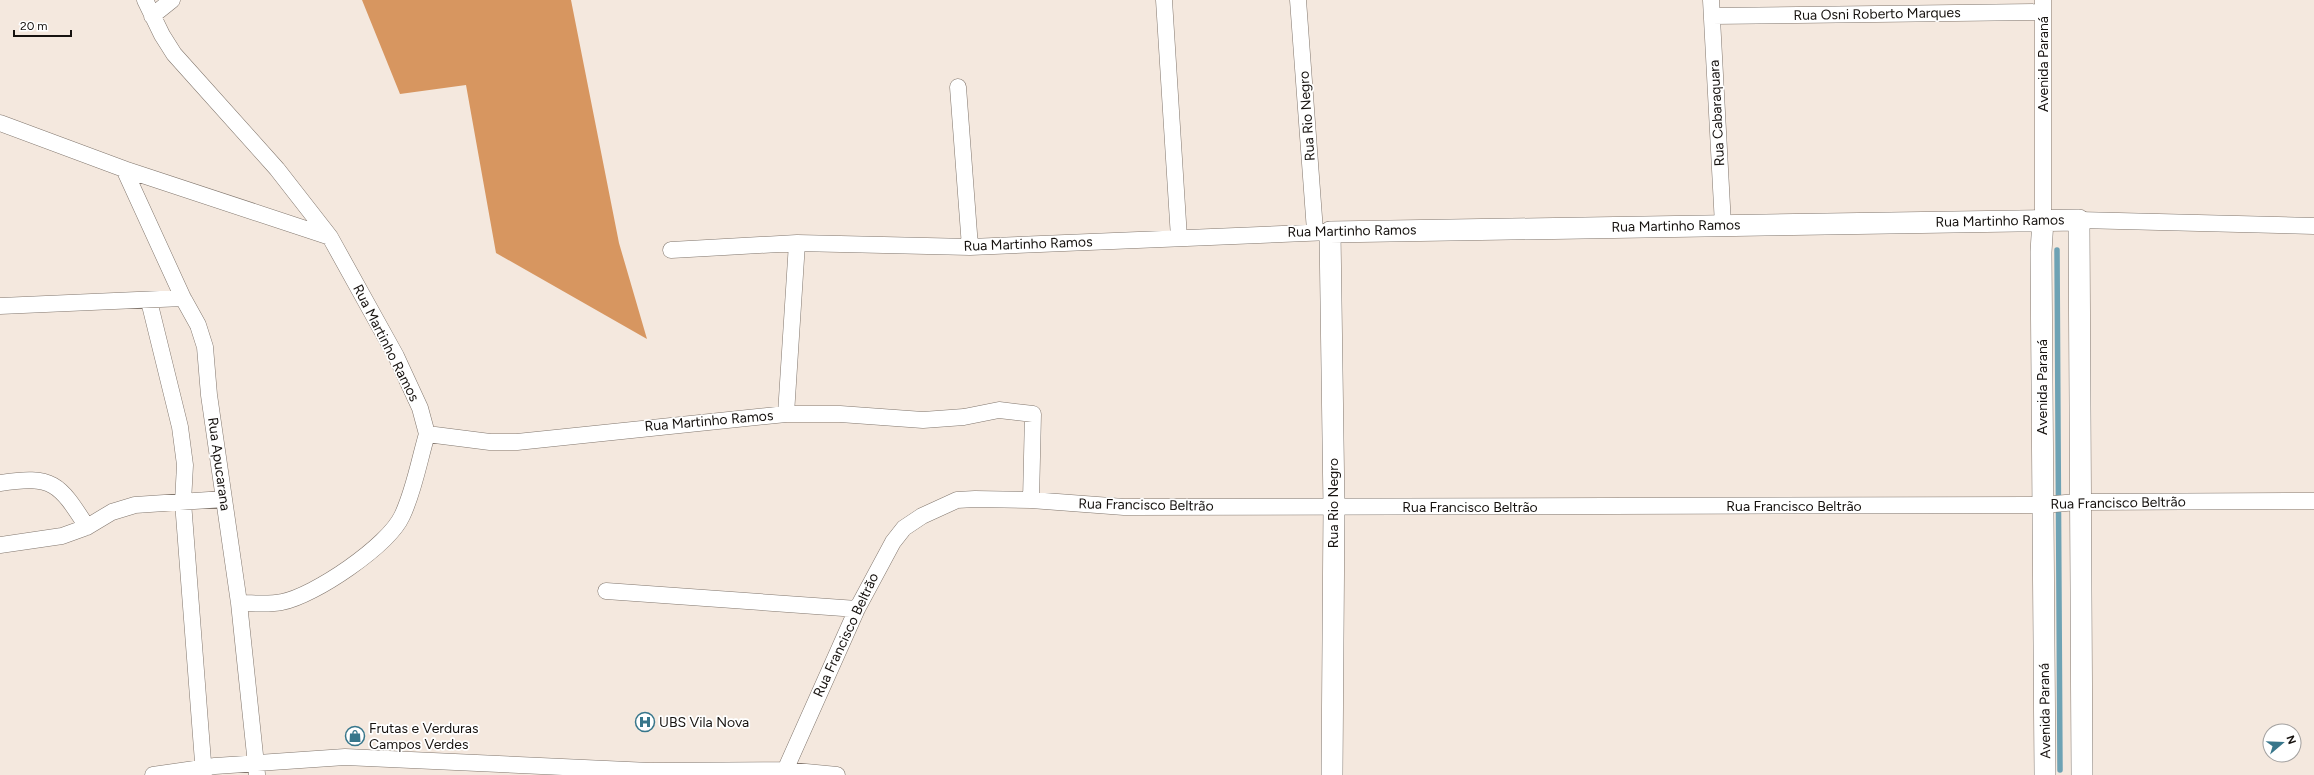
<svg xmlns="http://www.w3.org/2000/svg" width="2314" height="775" font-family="Figtree,sans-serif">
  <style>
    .forest { fill: #d79660 }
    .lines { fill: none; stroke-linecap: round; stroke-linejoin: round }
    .stream { stroke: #6ea2b4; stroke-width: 5.5 }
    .minor-casing { stroke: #81766d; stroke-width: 17 }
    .tertiary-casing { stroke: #81766d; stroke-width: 22 }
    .minor { stroke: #fff; stroke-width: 16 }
    .tertiary { stroke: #fff; stroke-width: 21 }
    .labels { text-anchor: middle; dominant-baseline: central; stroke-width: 3.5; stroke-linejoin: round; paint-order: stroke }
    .street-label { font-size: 14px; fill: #16120f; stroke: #fff }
    .poi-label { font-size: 14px; fill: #16120f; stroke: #fff; text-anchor: start }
  </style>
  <rect width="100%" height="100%" fill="#f4e8de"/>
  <path class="forest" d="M362 0H571L619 243 647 339 496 253 466 85 400 94Z"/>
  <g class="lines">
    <path class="stream" d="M2057 250 2060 770"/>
    <g class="minor-casing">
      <path id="minor" d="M145 0 162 35 174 54 277 169 330 237 396 356 420 408 427 434 490 442H517L786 414 797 243 970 247 1330 232
        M1164 0 1179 238
        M1298 0 1315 231
        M1711 0 1723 225
        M152 16 172 0
        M1712 16 2043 12
        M958 87 970 247
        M0 123 124 169 330 237
        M124 169 183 298 198 325 205 347 209 395 239 603 257 774
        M2043 220V0
        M2079 220 2314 226
        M671 250 797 243
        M149 301 180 427 185 465 183 502 204 775
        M0 306 183 298
        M786 414H840L923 420 964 417 999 410 1033 414 1031 500
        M0 483C53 475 59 483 87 527
        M0 545 62 536 87 527 112 512 135 505 224 499
        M606 591 857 609
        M239 603C253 603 269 605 282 602 314 596 388 546 402 516 414 491 419 461 427 434
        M153 775 215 766 345 757 650 771 785 770 837 775
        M783 775 857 609 893 542 904 528 922 516 957 500 975 499 1031 500 1124 507 2043 505 2077 502 2314 501"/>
    </g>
    <g class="tertiary-casing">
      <path id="tertiary" d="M2043 220 2041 252 2045 775
        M1332 775 1334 507 1330 232 2079 220 2082 775"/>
    </g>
    <use href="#minor" class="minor"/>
    <use href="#tertiary" class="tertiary"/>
  </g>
  <defs>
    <g id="hospital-ring" transform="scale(1)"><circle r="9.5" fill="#fff" stroke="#37768b" stroke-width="1.5"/><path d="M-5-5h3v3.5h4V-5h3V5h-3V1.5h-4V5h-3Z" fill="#37768b"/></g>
    <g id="shop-ring" transform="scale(1)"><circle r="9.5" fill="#fff" stroke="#37768b" stroke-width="1.5"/><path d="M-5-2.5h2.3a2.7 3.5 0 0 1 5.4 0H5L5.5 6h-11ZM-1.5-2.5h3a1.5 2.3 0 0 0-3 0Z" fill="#37768b"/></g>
  </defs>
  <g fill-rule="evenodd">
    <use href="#hospital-ring" x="645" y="722"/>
    <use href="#shop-ring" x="355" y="736"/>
  </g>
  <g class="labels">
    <g class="street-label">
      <text transform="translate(1877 14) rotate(-1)">Rua Osni Roberto Marques</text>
      <text transform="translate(2043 64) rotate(-90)">Avenida Paraná</text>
      <text transform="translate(1717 113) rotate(-93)">Rua Cabaraquara</text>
      <text transform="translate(1307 116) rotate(-94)">Rua Rio Negro</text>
      <text transform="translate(2000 221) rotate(-1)">Rua Martinho Ramos</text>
      <text transform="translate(1676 226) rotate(-1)">Rua Martinho Ramos</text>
      <text transform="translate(1352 231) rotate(-1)">Rua Martinho Ramos</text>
      <text transform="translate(1028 244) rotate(-2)">Rua Martinho Ramos</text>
      <text transform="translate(386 343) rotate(63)">Rua Martinho Ramos</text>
      <text transform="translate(2042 387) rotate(-90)">Avenida Paraná</text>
      <text transform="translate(709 421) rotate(-5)">Rua Martinho Ramos</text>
      <text transform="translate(219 464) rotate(82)">Rua Apucarana</text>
      <text transform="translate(1333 503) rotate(-90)">Rua Rio Negro</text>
      <text transform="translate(2118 503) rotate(-1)">Rua Francisco Beltrão</text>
      <text transform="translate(1146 505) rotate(1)">Rua Francisco Beltrão</text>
      <text x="1794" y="506">Rua Francisco Beltrão</text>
      <text x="1470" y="507">Rua Francisco Beltrão</text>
      <text transform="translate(846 635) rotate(-65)">Rua Francisco Beltrão</text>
      <text transform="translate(2045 711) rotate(-91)">Avenida Paraná</text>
    </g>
    <g class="poi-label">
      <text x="659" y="722">UBS Vila Nova</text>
      <text x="369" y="728">Frutas e Verduras<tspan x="369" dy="16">Campos Verdes</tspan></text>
    </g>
  </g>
  <g transform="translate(2282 743) rotate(71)"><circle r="19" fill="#ffffff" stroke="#a2a09f"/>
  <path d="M0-3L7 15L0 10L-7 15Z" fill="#37768b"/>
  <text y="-6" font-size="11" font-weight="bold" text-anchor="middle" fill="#16120f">N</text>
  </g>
  <path d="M14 30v6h57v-6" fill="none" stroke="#16120f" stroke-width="2"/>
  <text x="20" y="30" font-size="12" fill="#16120f" stroke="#ffffff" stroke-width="3" paint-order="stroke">20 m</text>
</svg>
